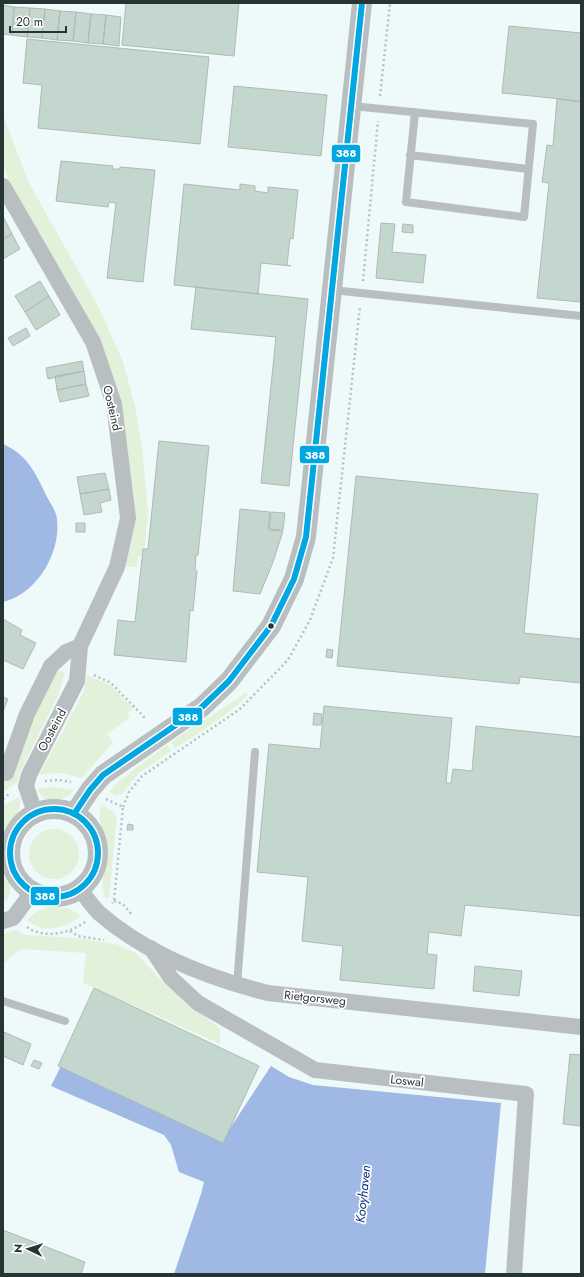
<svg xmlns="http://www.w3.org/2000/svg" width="584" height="1277" font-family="Jost,sans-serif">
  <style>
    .green { fill: #e2f1d9 }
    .water { fill: #9fb9e4 }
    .building { fill: #c3d7cf; stroke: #afb9b6 }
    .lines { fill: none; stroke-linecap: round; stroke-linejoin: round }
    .path { stroke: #b9bfc1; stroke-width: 2.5; stroke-dasharray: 2 3; stroke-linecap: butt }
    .service { stroke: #b9bec1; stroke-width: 8 }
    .minor { stroke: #b9bec1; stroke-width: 16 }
    .tertiary { stroke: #b9bec1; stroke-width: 20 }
    .bus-1-casing { stroke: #fff; stroke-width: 9 }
    .bus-1 { stroke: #00a7e1; stroke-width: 6 }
    .bus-dot { fill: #273434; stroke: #fff; stroke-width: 1.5 }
    .labels { text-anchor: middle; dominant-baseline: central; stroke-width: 3.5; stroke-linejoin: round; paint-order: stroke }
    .street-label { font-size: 12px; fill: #273434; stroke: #fff }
    .water-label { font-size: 13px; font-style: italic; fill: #12317a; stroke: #fff }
    .line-badge { stroke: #fff; stroke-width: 1.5 }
    .badge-label { font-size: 11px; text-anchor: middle; font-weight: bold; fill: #fff }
  </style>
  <rect width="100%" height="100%" fill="#eef9f9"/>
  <path class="green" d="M3 115 29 183 98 306 123 362 135 406 142 448 148 512 144 556H138L137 567 116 566 132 521 134 500 125 430 85 317 69 283 17 200 3 165Z
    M61 671 65 673 58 696 20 772 17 782 3 792V784L31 718 57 672Z
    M87 675 110 685 133 708 127 713 130 717 107 734 113 742 82 778 62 773 40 774 84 691Z
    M246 693 248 695C226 716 201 732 175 748L171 742Z
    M167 745 171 751 139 773 122 794 116 796 109 792 118 782Z
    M55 787 74 790C67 799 54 803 44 799L37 789Z
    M19 797C24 811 12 822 3 831V806Z
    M101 804 113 812 117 817 109 897 106 899C97 880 108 871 107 853 106 836 96 822 101 804Z
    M29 854a25 25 0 1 1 50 0a25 25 0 1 1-50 0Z
    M3 877C13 883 11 892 6 902L3 899Z
    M51 906 70 909 81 916C64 928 45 935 27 920L36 912Z
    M16 930 24 935 76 938 119 945 137 954 159 978 220 1029V1044L83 983 86 953 21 949 4 963 3 934Z"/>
  <path class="water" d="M3 444C28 455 36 474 47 497 51 504 56 511 57 519 61 553 37 594 3 602Z
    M62 1064 223 1139 271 1066 289 1077 313 1085 501 1103 485 1274H174L201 1194 204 1182 179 1172 171 1145 164 1135 51 1086Z"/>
  <path class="building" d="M126 3H239L234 56 122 45Z
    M3 5 14 7 12 35 3 34Z
    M14 7 30 8 27 37 12 35Z
    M30 8 45 9 42 38 27 37Z
    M45 9 60 11 57 40 42 38Z
    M60 11 76 12 73 41 57 40Z
    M76 12 91 14 88 43 73 41Z
    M91 14 106 15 103 44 88 43Z
    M106 15 121 17 119 46 103 44Z
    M509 26 581 33V101L502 93Z
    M27 39 209 57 200 144 38 128 42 85 23 83Z
    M234 86 327 95 321 156 228 147Z
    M557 99 581 102V302L537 298 549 183 542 182 547 145 553 146Z
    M61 161 113 166 112 169H120V167L155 170 143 282 107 278 116 203 109 202 108 207 56 201Z
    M184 184 240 190V184L255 186V191L268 193V187L298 190 293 239 290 238 287 265 291 266 261 263 258 294 174 285Z
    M4 218 12 234 3 239V219Z
    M381 223 395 224 392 252 426 255 423 283 376 278Z
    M403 224 413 225V233L402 232Z
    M12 234 20 249 3 259V239Z
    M40 281 49 296 25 312 15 296Z
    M196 287 308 299 289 486 261 483 276 337 191 329Z
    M49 296 60 315 36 330 25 312Z
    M26 328 30 336 13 346 8 338Z
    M82 361 84 371 48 379 46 368Z
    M84 371 86 384 57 390 55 376Z
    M86 384 89 396 60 402 57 390Z
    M159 441 209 446 198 555H196L195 570 197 571 193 611 190 610 186 662 114 655 118 620 135 622 143 549H148Z
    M105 473 109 489 80 494 77 477Z
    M356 476 538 494 524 633 581 639V683L522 677H520L519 684 337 666Z
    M109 489 111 500 100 503 102 512 84 515 80 494Z
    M240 509 270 512 268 530 283 531 273 562 260 594 233 591Z
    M271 512 285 513 283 530 269 529Z
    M76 523H85V532H76Z
    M3 619 22 630 20 635 36 643 23 669 3 660Z
    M327 649 333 650 332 658 326 657Z
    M3 697 8 699 3 711Z
    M324 706 452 718 446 783H451L453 769 472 771 476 726 581 737V916L465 905 461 936 429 932 427 954 437 955 434 989 340 980 343 946 302 941 308 877 257 872 269 744 320 749Z
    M314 713 322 714 321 725H313Z
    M128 824 133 825V830H127Z
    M475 966 522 971 519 996 473 991Z
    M94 988 259 1066 223 1143 58 1066Z
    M4 1032 31 1044 23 1065 3 1056Z
    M570 1054 581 1055V1126L563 1124Z
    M34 1060 42 1063 39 1069 31 1066Z
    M3 1230 85 1262 81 1274H3Z"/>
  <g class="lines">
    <path class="path" d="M380 96 390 3
      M363 281 378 121
      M94 675 111 683 145 718
      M45 781 58 780 71 782
      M3 799 10 793
      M106 799 123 807 114 901 112 903
      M123 807 129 792 142 776 240 709 288 660 310 620 333 558 360 306
      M114 901 123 904 132 915
      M27 927C44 939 69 934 85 922
      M70 931 78 936 104 940"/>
    <path class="service" d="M352 106 533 124 524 217 406 202 415 112
      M410 155 528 169
      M332 290 581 316
      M237 985 255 752
      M3 1001 65 1021"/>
    <path class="minor" d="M3 186 93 342 114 404 128 518 117 567 80 646 77 681 29 775 26 786 35 813
      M6 773 27 714 51 666 66 652 80 646
      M80 889C86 897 92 906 99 913 146 954 208 978 268 993L581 1027
      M3 921 13 918 33 891
      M151 948 171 978 198 1003 315 1070 526 1094 514 1274"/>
    <path class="tertiary" d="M10 853a44 44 0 1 1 88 0a44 44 0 1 1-88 0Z
      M74 814 90 790 103 775 202 707 229 681 271 626 294 579 306 537 362 3"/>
    <g class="bus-1-casing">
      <path id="bus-1" d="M10 853a44 44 0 1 1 88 0a44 44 0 1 1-88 0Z
        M74 814 90 790 103 775 202 707 229 681 271 626 294 579 306 537 362 3"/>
    </g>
    <use href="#bus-1" class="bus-1"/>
  </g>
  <circle class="bus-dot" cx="271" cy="626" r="3.5"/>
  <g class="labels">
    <g class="street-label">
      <text transform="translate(112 408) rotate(77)">Oosteind</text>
      <text transform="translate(52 730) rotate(-62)">Oosteind</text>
      <text transform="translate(315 998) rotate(6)">Rietgorsweg</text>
      <text transform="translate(407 1081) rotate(6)">Loswal</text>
    </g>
    <g class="water-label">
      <text transform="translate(363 1194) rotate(-84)">Kooyhaven</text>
    </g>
  </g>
  <g class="line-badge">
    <rect x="331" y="144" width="30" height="19" rx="4" fill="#00a7e1"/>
    <rect x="299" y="445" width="31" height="19" rx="4" fill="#00a7e1"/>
    <rect x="172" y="707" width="31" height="19" rx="4" fill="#00a7e1"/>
    <rect x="30" y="886" width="30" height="20" rx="4" fill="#00a7e1"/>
  </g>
  <g class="badge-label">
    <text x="346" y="157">388</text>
    <text x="315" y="459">388</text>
    <text x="188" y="721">388</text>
    <text x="45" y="900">388</text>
  </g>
  <rect width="584" height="1277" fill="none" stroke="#273434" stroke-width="8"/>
  <g transform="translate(28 1249) rotate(274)" stroke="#ffffff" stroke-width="3" paint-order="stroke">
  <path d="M0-3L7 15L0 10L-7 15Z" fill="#273434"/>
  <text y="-6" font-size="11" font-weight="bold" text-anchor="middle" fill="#273434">N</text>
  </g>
  <path d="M10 26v6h56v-6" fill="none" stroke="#273434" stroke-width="2"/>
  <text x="16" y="26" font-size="12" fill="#273434" stroke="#ffffff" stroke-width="3" paint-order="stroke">20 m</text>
</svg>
